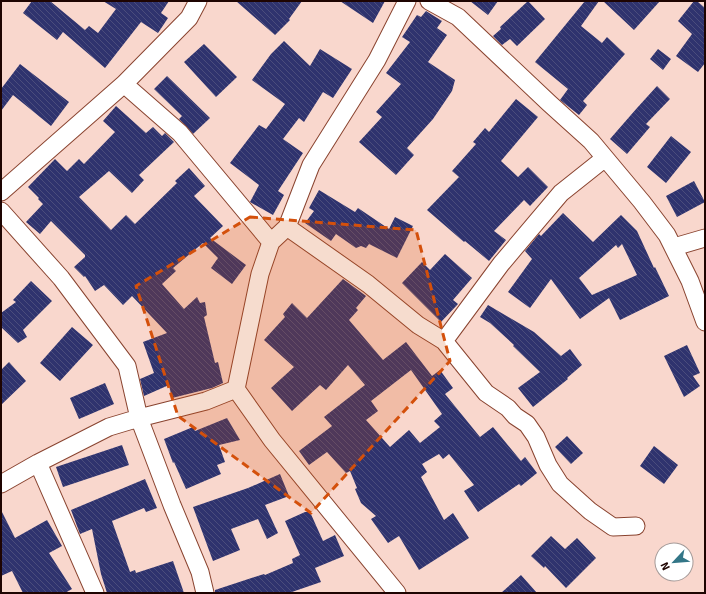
<svg xmlns="http://www.w3.org/2000/svg" width="706" height="594" font-family="Signika,sans-serif">
  <style>
    .building { fill: url(#building-back-hatch); fill-rule: evenodd }
    .lines { fill: none; stroke-linecap: round; stroke-linejoin: round }
    .street-casing { stroke: #89432f; stroke-width: 19 }
    .street { stroke: #fff; stroke-width: 17 }
    .marked { fill: #d4500b; fill-opacity: 0.2; stroke: #d4500b; stroke-width: 3; stroke-dasharray: 8 5; stroke-linejoin: round }
  </style>
  <defs>
    <pattern id="building-back-hatch" width="6" height="6" patternUnits="userSpaceOnUse"><rect width="6" height="6" fill="#2f336e"/><path d="M-1 5l2 2M0 0l6 6M5-1l2 2" fill="none" stroke="#4b4d7c"/></pattern>
  </defs>
  <rect width="100%" height="100%" fill="#f9d7cd"/>
  <path class="building" d="M32 1H50L85 30 89 26 98 33 116 9 103 1H169L161 13 168 18 158 33 141 22 105 68 63 32 57 40 23 13Z
    M236 1H302L289 19 290 20 275 35Z
    M340 1H385L373 23Z
    M470 1H498L488 15Z
    M528 1 545 19 517 46 510 39 502 45 493 36 501 29 500 27Z
    M585 1H599L581 26 602 43 607 37 625 54 583 101 587 105 579 115 560 100 568 89 535 62Z
    M603 1H660L634 30Z
    M694 1H697L705 8V63L698 72 676 56 692 34 678 21Z
    M426 11 442 21 437 28 447 35 428 62 455 80 452 91 433 119 407 148 414 155 396 175 359 142 382 117 376 112 401 84 386 73 410 42 402 37 417 15 421 17Z
    M284 41 310 66 320 49 352 69 333 98 323 92 304 122 299 118 283 139 303 153 278 191 284 195 273 215 250 202 259 185 230 163 259 125 266 129 285 104 252 80 271 54Z
    M204 44 237 77 216 97 184 62Z
    M658 49 671 59 663 70 650 59Z
    M20 64 69 102 51 126 13 95 1 111V89Z
    M167 76 210 118 193 134 179 119 182 116 154 89Z
    M657 86 670 99 646 124 650 127 627 154 610 139 637 108Z
    M516 99 538 117 501 161 518 177 528 167 548 187 530 206 524 200 494 231 506 240 489 261 465 241 464 242 427 210 459 177 452 171 476 144 473 142 485 128 489 132Z
    M116 106 146 133 153 127 162 136 165 133 174 142 139 175 144 180 132 193 109 171 79 197 111 230 126 215 135 224 177 183 175 181 189 168 205 186 194 196 223 226 210 238 246 265 232 284 211 268 218 258 203 243 173 268 176 271 162 284 184 309 197 297 200 303 205 302 207 315 204 317 215 363 218 362 223 383 212 388 172 398 169 385 144 396 140 379 154 373 143 342 167 333 132 296 123 305 104 285 95 291 85 276 84 277 74 267 85 257V255L51 221 40 234 26 222 43 204 38 199 39 198 28 187 55 159 67 171 79 159 84 164 115 132 103 121Z
    M671 136 691 152 666 183 647 167Z
    M694 181 705 202 677 217 666 196Z
    M319 190 355 212 358 208 389 229 395 217 413 226 397 258 369 244 366 248 361 246 356 248 336 234 331 241 305 223 314 211 309 208Z
    M563 213 593 242 621 215 637 231 654 268 655 267 669 296 620 320 609 298 580 319 551 279 530 308 508 292 532 259 525 251 539 234 541 236ZM622 244 637 275 592 295 579 278 616 245 618 248Z
    M445 254 472 278 453 300 458 304 441 322 402 283 422 262 430 270Z
    M343 279 366 296 356 308 358 310 349 320 383 360 406 342 432 376 440 370 453 388 445 394 480 437 493 427 521 461 525 457 537 473 521 486 519 484 478 512 464 491 474 485 449 454 443 459 439 454 422 464 427 472 421 477 444 520 453 513 469 538 419 570 399 536 388 543 371 519 376 516 361 503 355 489 357 488 350 471 346 473 327 452 309 465 299 451 332 426 324 417 365 385 348 365 326 390 320 385 292 411 271 388 294 367 264 340 285 317 283 314 292 303 307 318ZM411 370 442 414 434 421 440 427 420 443 409 430 390 447 366 420 378 411 371 401Z
    M31 281 52 301 23 330 27 337 18 343 1 327V313L16 302 13 300Z
    M488 305 534 332 561 356 570 349 582 365 567 378 568 379 533 407 518 388 540 372 513 346 514 345 490 323 480 317Z
    M72 327 93 345 60 381 40 363Z
    M687 345 700 373 693 376 700 386 684 397 664 356Z
    M9 362 26 381 1 405V370Z
    M105 383 114 404 79 419 70 398Z
    M227 418 240 440 219 445 225 462 217 465 221 474 186 489 174 462 173 463 164 439 193 427 195 431Z
    M567 436 583 453 571 464 555 447Z
    M122 445 129 465 63 487 56 467Z
    M654 446 678 465 664 484 640 466Z
    M280 474 289 496 265 505 278 533 267 539 258 519 231 529 240 550 213 561 193 507 248 488Z
    M145 479 157 508 146 512 144 508 112 521 130 572 135 570 136 573 173 561 184 593H107L101 574 92 529 80 534 71 510Z
    M1 510 15 538 47 520 62 546 49 553 72 589 65 593H23L12 571 1 576Z
    M305 512H310L323 541 335 535 344 556 315 568 321 582 289 593H215V590L264 574 265 575 293 563 292 559 300 555 285 521Z
    M551 536 565 549 577 538 596 558 566 588 545 566 544 568 531 556Z
    M521 575 537 593H501Z"/>
  <g class="lines">
    <g class="street-casing">
      <path id="street" d="M429 1 458 17 549 103 591 141 642 202 667 235 690 281 705 322
        M124 84 180 133 271 242
        M1 192 124 84 189 18 198 1
        M1 211 61 278 127 366 139 418 172 505 200 572 205 593
        M287 227 368 284 418 325 444 341 486 393 508 408 515 416 527 424 536 437 548 465 560 484 590 511 613 527 636 526
        M674 247 705 238
        M444 341 501 264 561 193 605 158
        M236 389 260 274 271 242 287 227 311 165 377 60 407 1
        M38 463 95 593
        M1 484 38 463 109 427 139 418 206 401 236 389 272 440 397 593"/>
    </g>
    <use href="#street" class="street"/>
  </g>
  <path class="marked" d="M250 217 416 230 450 361 311 513 178 416 136 286Z"/>
  <rect width="706" height="594" fill="none" stroke="#1e0401" stroke-width="4"/>
  <g transform="translate(674 562) rotate(244)"><circle r="19" fill="#ffffff" stroke="#a59b99"/>
  <path d="M0-3L7 15L0 10L-7 15Z" fill="#337687"/>
  <text y="-6" font-size="11" font-weight="bold" text-anchor="middle" fill="#1e0401">N</text>
  </g>
</svg>
